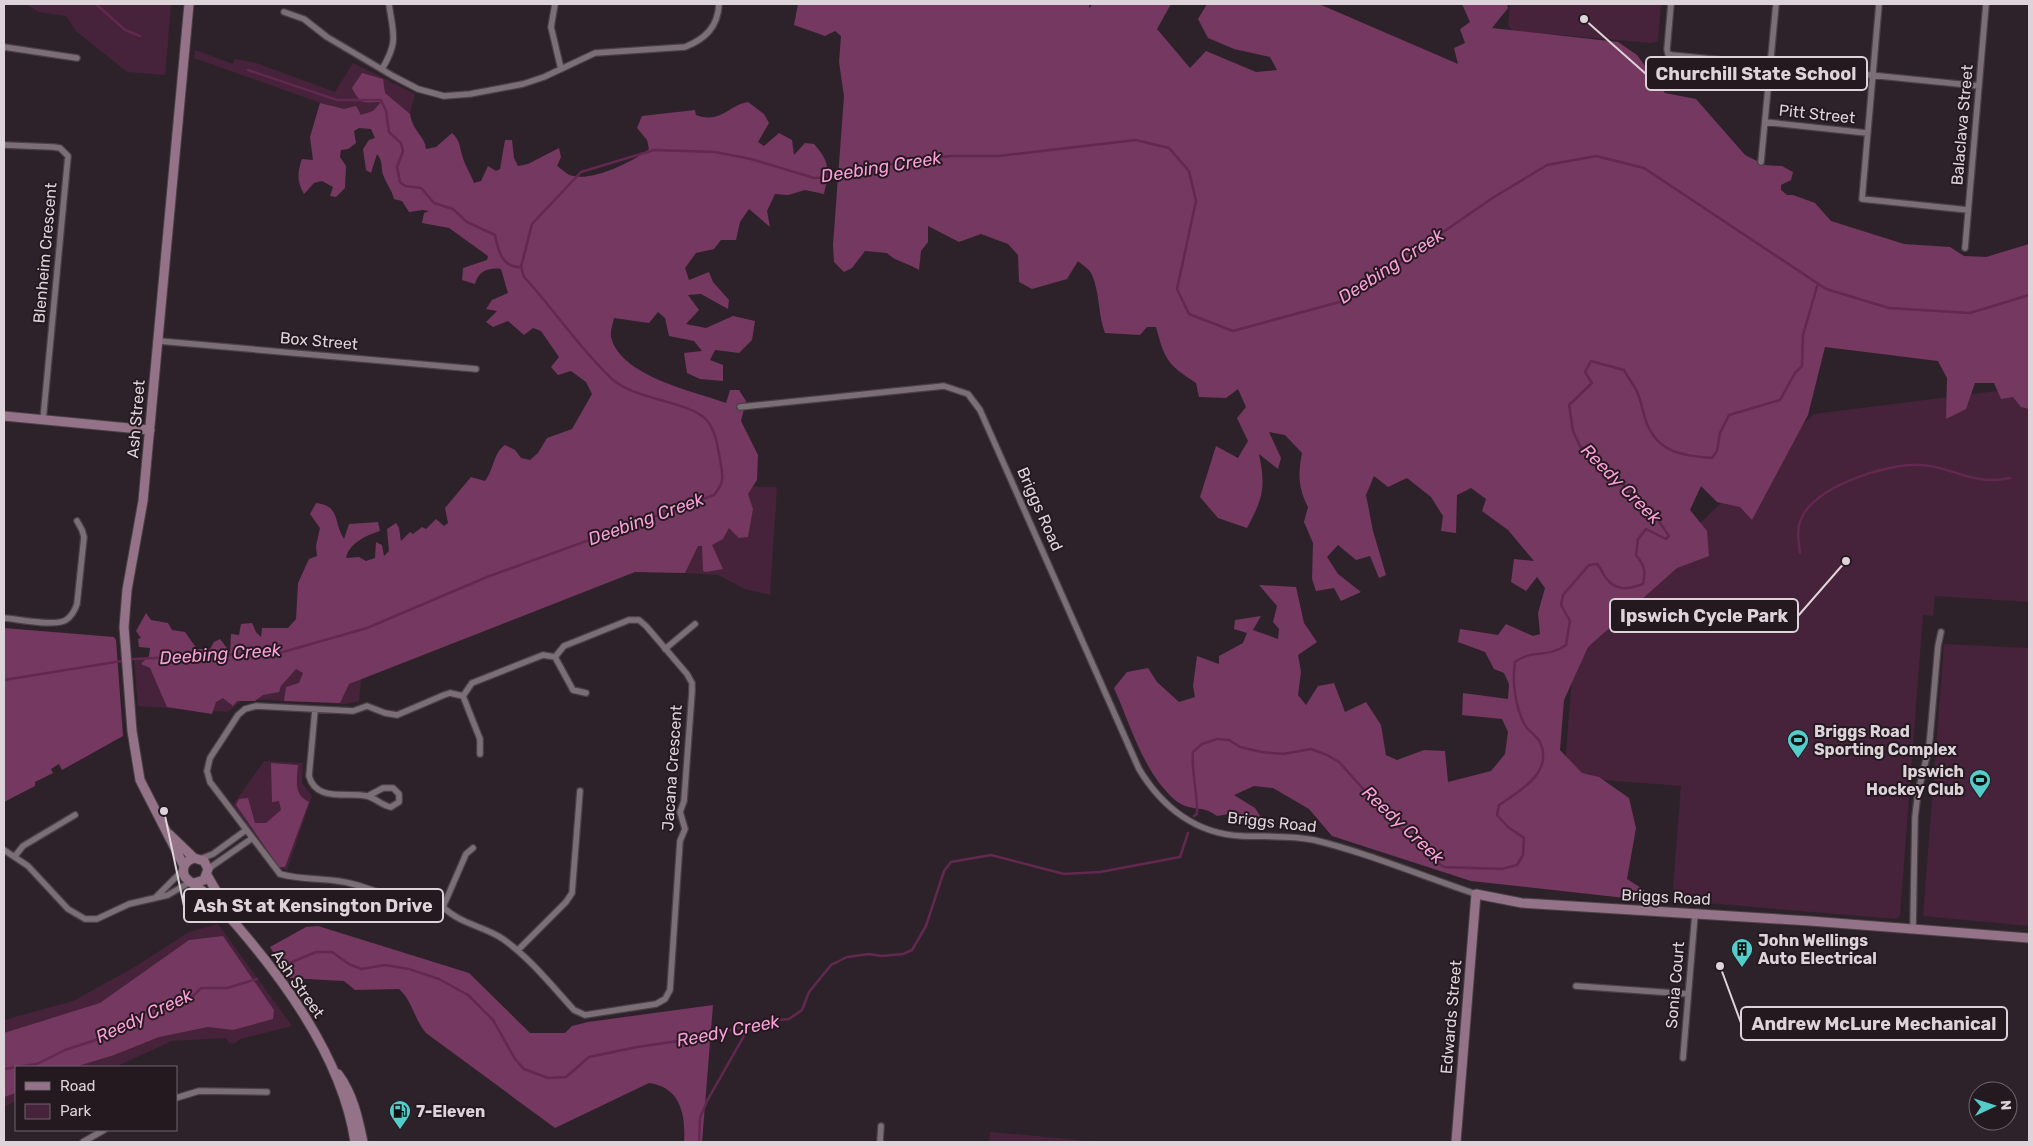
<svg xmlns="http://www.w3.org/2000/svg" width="2033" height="1146" font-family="Rubik,sans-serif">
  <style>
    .green { fill: #46233a }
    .forest { fill: #753860 }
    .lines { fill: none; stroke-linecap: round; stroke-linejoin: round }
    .stream { stroke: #62284f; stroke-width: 2.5 }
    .street-casing { stroke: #4a4046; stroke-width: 8 }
    .secondary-casing { stroke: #4a4046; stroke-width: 11 }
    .street { stroke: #7c6e76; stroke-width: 5.5 }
    .secondary { stroke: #947287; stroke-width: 9 }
    .labels { text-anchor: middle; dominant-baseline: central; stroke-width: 4; stroke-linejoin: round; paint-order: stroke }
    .street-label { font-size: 16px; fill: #ddd4d9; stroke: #251920 }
    .poi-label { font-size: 16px; font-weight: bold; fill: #ddd4d9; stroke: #251920; text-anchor: start }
    .water-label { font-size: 18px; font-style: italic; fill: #fa9ed9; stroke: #251920 }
    .leader { fill: none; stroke: #ddd4d9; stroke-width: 2 }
    .callout-dot { fill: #ddd4d9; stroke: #251920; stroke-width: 2 }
    .callout { fill: #251920; stroke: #ddd4d9; stroke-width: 2 }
    .callout-label { font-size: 18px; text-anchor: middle; font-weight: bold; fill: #ddd4d9 }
  </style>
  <rect width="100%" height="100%" fill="#2e222a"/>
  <path class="green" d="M25 4H171L165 75 127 72 76 31 66 16 39 12Z
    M1510 4H1661L1658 41 1651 43 1513 31 1508 25Z
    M195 50 233 64 235 59 256 63 335 92 353 63 415 94 405 133 194 58Z
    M2029 387V602L1935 596 1933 616 1923 615 1900 915 1896 919 1672 900 1681 786 1564 777 1574 653 1696 527 1814 414Z
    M722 486 777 487 770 595 745 589 718 575 637 570 361 679 359 701 346 704 248 699 241 701 228 712 138 706 134 659 283 652Z
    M1944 644 2029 648V926L1923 916Z
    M264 761 303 763 302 783 312 796 287 870 278 867 233 805Z
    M218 924 292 1026 240 1039 234 1044 229 1043 226 1038 172 1041 115 1067H106L105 1065 99 1067H16V1101L4 1107V1020L73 1001 133 968 189 932Z
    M990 1132 1101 1142H989Z"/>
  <path class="forest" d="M798 4H1089V8L1093 4H1171L1157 29 1190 68 1206 51 1256 72 1277 70 1270 57 1234 49 1208 38 1198 19 1207 4H1319L1458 64 1454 48 1465 43 1460 29 1470 22 1462 4H1507L1508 8 1492 28 1618 42 1637 55 1665 93 1696 99 1745 155 1765 165 1782 166 1793 172 1791 180 1781 185V190L1787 195H1793L1815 203 1831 221 1904 244 1950 247 1964 256 1986 257 2029 244V409L2021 407 2013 397 2001 399 1994 383H1975L1966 409 1946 419 1947 378 1938 361 1825 347 1808 415 1752 520 1740 507 1717 502 1701 486 1690 510 1707 531 1709 556 1677 568 1588 647 1564 700 1560 750 1582 773 1599 777 1629 798 1636 828 1627 879 1644 890 1643 900 1471 881 1332 836 1309 809 1273 788 1254 786 1234 795 1255 808 1264 822 1235 813 1217 816C1202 804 1191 813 1175 800 1143 772 1131 726 1114 688L1127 672 1148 668 1157 682 1179 702 1195 697 1193 686 1197 656 1219 664V656L1243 643 1247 633 1234 629 1235 620 1261 616 1253 630 1278 639 1279 629 1273 622 1277 606 1259 585 1296 587 1304 623 1317 642 1298 655 1301 672 1298 695 1306 705 1318 686 1334 683 1345 712 1366 702 1381 725 1386 755 1397 760 1424 750 1445 751 1448 782 1491 771 1505 754 1508 732 1502 719 1462 715 1463 693 1508 699 1509 684 1504 673 1494 669 1485 652 1458 642 1460 629 1498 635 1506 624 1533 636 1540 634 1538 613 1545 588 1537 577 1526 591 1511 582 1514 559 1534 561 1508 530 1482 511 1486 499 1471 488 1457 495 1456 533 1441 531 1443 516 1431 497 1407 478 1388 487 1374 476 1366 495 1373 531 1386 575 1379 578 1370 556 1356 560 1338 545 1327 557 1338 574 1361 592 1341 601 1334 588 1316 591 1312 579 1313 543 1304 522 1308 507C1298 488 1298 473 1302 453L1285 435 1269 432 1281 458 1278 469 1259 454C1266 488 1263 498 1247 528L1218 518 1200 497 1216 446 1238 458 1248 441 1237 418 1246 407 1238 389 1226 398 1199 397 1196 383C1167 364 1165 360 1156 327H1147L1140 335 1105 333C1098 315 1100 293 1092 275 1090 269 1082 265 1078 261L1067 279 1032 289 1019 282 1018 255 1008 244 981 234 959 242 928 226V242L921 251 919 270C908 263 896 262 887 253L865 251 852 268 844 272 834 262 833 245 844 96 839 62 841 36 835 31 825 36 794 25Z
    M362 73 383 79 385 93 410 114C413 132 425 136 426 149L436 147 452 133C461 141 459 147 463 158 465 166 471 174 474 183L481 181 488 166 496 171 500 169 505 140H512L514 158 518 166 528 164 559 148 561 157 557 166C562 169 567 175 573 176 593 181 633 162 649 149L647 140 637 128 642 116 695 110 696 115C721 124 727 106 748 102L764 114 769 123 758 142 764 146 779 133 792 140 794 155 805 143 814 144C831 163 829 171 824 194L805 190 788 195 775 194 767 211 770 227 749 209 740 222 736 240H721L714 249 696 253 685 268 689 280 709 272 713 282 729 300 728 309 701 294 688 295 699 310 686 324 706 328 733 316 755 321 752 340 739 353 715 350 710 360 723 365V381L700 379 687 373 684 353 702 351 694 341 669 336 665 318 658 312 649 323 614 318C613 323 610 332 611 337 620 376 693 391 726 403L730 390H739L746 401 741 421 758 455 757 480 748 494 753 509 748 537 739 538 729 528 723 539 712 545 723 569 706 572 703 571 702 546H698L685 573 635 572 349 684 340 703 284 701 286 687 299 683 303 673 296 669 281 686 279 692 263 695 255 701H237L233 706 223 698 216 702 212 714 167 707 150 668 141 664 149 656 150 648 139 647 138 639 141 638 136 631 146 613 151 620 168 623 172 630 185 632 197 649H210L214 642 220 639 230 652 231 634 239 635 241 624 252 623 256 632 261 637 262 628H288L296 619 298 583 309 559 317 556 316 546 320 528 310 514 316 503C341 506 333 522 344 539L349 524 378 522 380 531C367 535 349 543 346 558L359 557 366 561 375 558 376 542 382 545 384 556 389 551 387 529 396 523 399 528 401 541 410 532 413 534 422 527 426 529 436 519 444 526 448 523 445 508 471 477 485 481C494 470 493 453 505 445L515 450 521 458 530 460 538 453 547 438 572 429 592 394 586 382 571 371 558 375 551 367 559 357 541 331 533 328 524 335 508 321 493 327 486 322 497 311 486 309 492 300 508 293 501 269C489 267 478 271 475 284L462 280 463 268 487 260 488 256 449 228 422 223 424 213 429 211 423 210 409 212 402 201 394 199C392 190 387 185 384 177 380 169 384 162 377 154L371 173 366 170 363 149 369 140 375 138 371 129 359 128 354 131 356 143 348 149 341 150 340 157 346 166 345 188 336 197 330 196 333 187 322 181 314 183 304 194C297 182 297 173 302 159L313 160 310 137 320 103 344 109 356 106 361 115 373 111 381 102C364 102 361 106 352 88Z
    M4 628 114 637 116 640 123 736 62 770 59 764 51 769 53 773 35 782V786L4 802Z
    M271 763 298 765C297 781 293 794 309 802L285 867H279L236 805 239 799 248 798 255 823H266L281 810 279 801 272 802Z
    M318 926 469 973 530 1033H565L572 1026 588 1022 713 1005 702 1142H684C686 1114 680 1087 649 1083L555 1128 426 1033C414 1019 412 1000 399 989L355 990 344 981 289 978 270 947 306 927Z
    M223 936 274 1010 273 1019 233 1030 208 1027 159 1037 114 1055 75 1067H16V1093L4 1097V1033L100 1003 189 940Z"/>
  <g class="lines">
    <path class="stream" d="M96 4 125 30 140 36
      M248 70 337 100H381L386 111 389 132 401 143 403 151 397 167 400 182 405 186 421 188 434 203 453 209 467 222 495 235C498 250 502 268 521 267
      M1800 553C1799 542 1796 530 1801 519 1815 486 1887 463 1921 465 1954 467 1972 486 2010 478
      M4 680 134 659 283 652 367 628 487 577 714 495C725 482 723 476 720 460 718 448 716 434 709 423 693 400 636 402 611 378 578 347 554 309 524 277L521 267 532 224 581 172 654 150 715 152 751 159 814 178 830 177 864 168 950 156H998L1136 140 1169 148 1189 171 1196 201 1177 289 1189 314 1233 331 1343 301 1494 197 1547 165 1596 156 1644 168 1826 289 1889 308 1970 313 2029 295
      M1194 816 1197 814C1198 793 1191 773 1193 752L1202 744 1217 739 1229 740 1240 747 1262 752 1283 754 1311 749 1327 755 1339 762 1383 811 1431 858 1444 867 1502 869 1517 865 1523 855 1524 838 1508 827 1497 815 1499 805C1520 791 1554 772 1540 742 1536 735 1529 732 1525 725 1515 707 1512 682 1515 662 1535 648 1547 659 1566 645L1570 621 1561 605 1563 595 1589 565 1597 564C1602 569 1602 573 1606 578 1616 592 1630 589 1643 584 1646 570 1644 565 1636 555L1638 539 1646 529 1666 539 1669 536 1658 520 1600 461 1580 446 1573 431 1569 405 1592 383 1585 372 1591 361 1624 370C1628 378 1635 386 1638 394 1642 404 1643 414 1647 424 1659 453 1684 456 1712 458L1717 451 1720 433 1729 415 1780 400 1795 373 1802 366 1803 335 1818 283
      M280 967 316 952H332L349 964 361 969 385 965 409 969 439 979 468 995 493 1020 515 1059 524 1069 548 1078 566 1077 589 1057 637 1047 699 1038 766 1021 789 1019 802 1010 809 992 831 965 847 957 869 954 882 956 903 954 912 950 926 926 944 871 951 862 991 855 1064 874 1100 872 1180 857 1188 833
      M4 1069 37 1064 65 1050 117 1033 128 1020 150 1010 191 998 201 988H227L257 979
      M699 1142 700 1118 707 1101 749 1027"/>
    <g class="street-casing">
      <path id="street" d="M555 4 551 27 561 69
        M1671 4 1667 49 1668 54 1672 55 1979 86
        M1879 4 1862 199 1968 210
        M284 12 304 19 327 37 393 76 418 89 444 96 470 94 523 84 544 77 595 53 685 47C705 39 718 27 719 4
        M4 47 77 58
        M382 69C399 41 393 34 389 4
        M1765 122 1867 133
        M4 145 53 147 60 148 68 156 43 420
        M1761 162 1776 4
        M1965 248 1986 4
        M159 341 476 369
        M740 407 944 386 968 394 980 410 1139 769C1162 807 1196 834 1242 836 1266 837 1290 835 1314 840 1368 853 1422 876 1476 894
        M4 618C18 619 55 627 66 620 72 616 75 610 77 604L84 537 82 530 77 521
        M629 620H639L646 626 687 674 692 683V692L684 801 680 812 685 829 680 841 670 990 665 999 656 1004 585 1015 574 1010C552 986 530 958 503 939 484 926 460 924 443 907 412 908 383 892 353 884 329 877 304 881 280 874L210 782 207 771 210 758 238 715 245 709 256 706 353 711 367 706 385 713 397 715 444 695 450 693 463 696 472 683 543 655 555 657 564 646Z
        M665 649 695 624
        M555 657 573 690 586 693
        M463 696 480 739V754
        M315 710 309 776C316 802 346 792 367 796 376 798 382 806 391 807L399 802V794L393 788H383L368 796
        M4 850 28 866 68 909 85 919H97L129 904 168 895 190 882
        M15 856 23 846 75 815
        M200 859 213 854 246 830
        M208 869 251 839
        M156 897 183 870
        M443 907 466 854 473 848
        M1913 929 1915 817 1918 792 1929 748 1938 646 1941 632
        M518 950 566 902 572 893 580 791
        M1576 986 1688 994
        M1683 1058 1695 914
        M176 1098 199 1091 267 1092
        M83 1142 104 1130
        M880 1142 881 1126"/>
    </g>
    <g class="secondary-casing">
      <path id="secondary" d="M4 416 150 430
        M169 834 194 858
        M184 866 140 780 132 731 124 627 127 590 143 501 189 4
        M207 875 223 903
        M194 883 204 880 208 869 204 861 194 858C185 861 181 868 185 877 193 886 207 892 217 903 276 968 342 1054 355 1142
        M338 1074C353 1094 358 1118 363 1142
        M1456 1142 1476 894 1522 903 1810 921 2029 938"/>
    </g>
    <use href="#street" class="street"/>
    <use href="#secondary" class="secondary"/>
  </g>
  <defs>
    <g id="stadium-pin" transform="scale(1.125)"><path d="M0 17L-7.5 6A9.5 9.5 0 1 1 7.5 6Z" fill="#53cdc9" stroke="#251920"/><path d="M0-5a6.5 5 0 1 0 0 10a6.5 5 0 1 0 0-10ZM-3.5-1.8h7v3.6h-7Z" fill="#111"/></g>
    <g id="building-pin" transform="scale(1.125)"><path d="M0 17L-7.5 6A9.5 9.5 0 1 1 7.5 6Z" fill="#53cdc9" stroke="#251920"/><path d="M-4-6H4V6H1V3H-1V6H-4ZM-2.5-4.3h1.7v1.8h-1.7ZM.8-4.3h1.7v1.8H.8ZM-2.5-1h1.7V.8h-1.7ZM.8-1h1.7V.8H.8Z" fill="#111"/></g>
    <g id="fuel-pin" transform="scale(1.125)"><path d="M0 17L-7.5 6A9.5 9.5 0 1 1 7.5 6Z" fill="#53cdc9" stroke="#251920"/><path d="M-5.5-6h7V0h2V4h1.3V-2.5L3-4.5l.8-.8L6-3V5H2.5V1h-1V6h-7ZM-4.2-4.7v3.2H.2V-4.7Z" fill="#111"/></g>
  </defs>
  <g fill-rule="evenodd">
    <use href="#stadium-pin" x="1798" y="740"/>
    <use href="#stadium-pin" x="1980" y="780"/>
    <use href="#building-pin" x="1742" y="949"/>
    <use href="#fuel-pin" x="400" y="1111"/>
  </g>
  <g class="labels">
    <g class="street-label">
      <text transform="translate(1817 114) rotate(6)">Pitt Street</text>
      <text transform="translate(1962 125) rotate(-85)">Balaclava Street</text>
      <text transform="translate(45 253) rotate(-85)">Blenheim Crescent</text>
      <text transform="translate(319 341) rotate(5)">Box Street</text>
      <text transform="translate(136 419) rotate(-85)">Ash Street</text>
      <text transform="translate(1040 509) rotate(66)">Briggs Road</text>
      <text transform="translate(672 768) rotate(-86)">Jacana Crescent</text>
      <text transform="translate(1272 822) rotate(6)">Briggs Road</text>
      <text transform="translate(1666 897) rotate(3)">Briggs Road</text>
      <text transform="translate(298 984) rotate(55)">Ash Street</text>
      <text transform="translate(1675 985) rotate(-85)">Sonia Court</text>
      <text transform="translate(1451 1017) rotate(-85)">Edwards Street</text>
    </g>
    <g class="poi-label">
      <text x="1814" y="731">Briggs Road<tspan x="1814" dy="18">Sporting Complex</tspan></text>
      <text x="1964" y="771" text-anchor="end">Ipswich<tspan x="1964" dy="18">Hockey Club</tspan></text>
      <text x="1758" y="940">John Wellings<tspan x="1758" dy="18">Auto Electrical</tspan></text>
      <text x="416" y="1111">7-Eleven</text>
    </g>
    <g class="water-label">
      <text transform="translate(881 167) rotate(-9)">Deebing Creek</text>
      <text transform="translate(1391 266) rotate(-33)">Deebing Creek</text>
      <text transform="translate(1621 484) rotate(45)">Reedy Creek</text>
      <text transform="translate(646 519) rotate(-20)">Deebing Creek</text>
      <text transform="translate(220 654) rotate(-4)">Deebing Creek</text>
      <text transform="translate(1403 825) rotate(43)">Reedy Creek</text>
      <text transform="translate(144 1016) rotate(-25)">Reedy Creek</text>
      <text transform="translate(728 1031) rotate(-11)">Reedy Creek</text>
    </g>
  </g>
  <path class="leader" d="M1584 19L1646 74M1846 561L1798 616M164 811L184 906M1720 966L1741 1023"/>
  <g class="callout-dot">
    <circle cx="1584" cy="19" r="5"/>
    <circle cx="1846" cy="561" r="5"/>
    <circle cx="164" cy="811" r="5"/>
    <circle cx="1720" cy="966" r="5"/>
  </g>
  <g class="callout">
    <rect x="1646" y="57" width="221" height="33" rx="5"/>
    <rect x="1610" y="599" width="188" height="33" rx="5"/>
    <rect x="184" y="889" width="259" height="33" rx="5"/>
    <rect x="1741" y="1007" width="266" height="33" rx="5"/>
  </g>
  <g class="callout-label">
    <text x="1756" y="80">Churchill State School</text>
    <text x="1704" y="622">Ipswich Cycle Park</text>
    <text x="313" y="912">Ash St at Kensington Drive</text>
    <text x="1874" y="1030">Andrew McLure Mechanical</text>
  </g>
  <rect width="2033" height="1146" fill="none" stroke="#ddd4d9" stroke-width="10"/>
  <rect x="15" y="1066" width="162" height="65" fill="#251920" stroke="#6f646a"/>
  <rect x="25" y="1082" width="25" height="8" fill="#947287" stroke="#6f646a"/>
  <text x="60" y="1091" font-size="15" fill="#ddd4d9">Road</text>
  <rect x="25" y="1104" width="25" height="15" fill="#46233a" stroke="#6f646a"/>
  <text x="60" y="1116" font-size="15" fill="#ddd4d9">Park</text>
  <g transform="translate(1993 1106) rotate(86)"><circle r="24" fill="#251920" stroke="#6f646a"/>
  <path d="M0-4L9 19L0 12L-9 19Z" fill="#53cdc9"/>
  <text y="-8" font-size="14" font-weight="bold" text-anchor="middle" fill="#ddd4d9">N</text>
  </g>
</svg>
